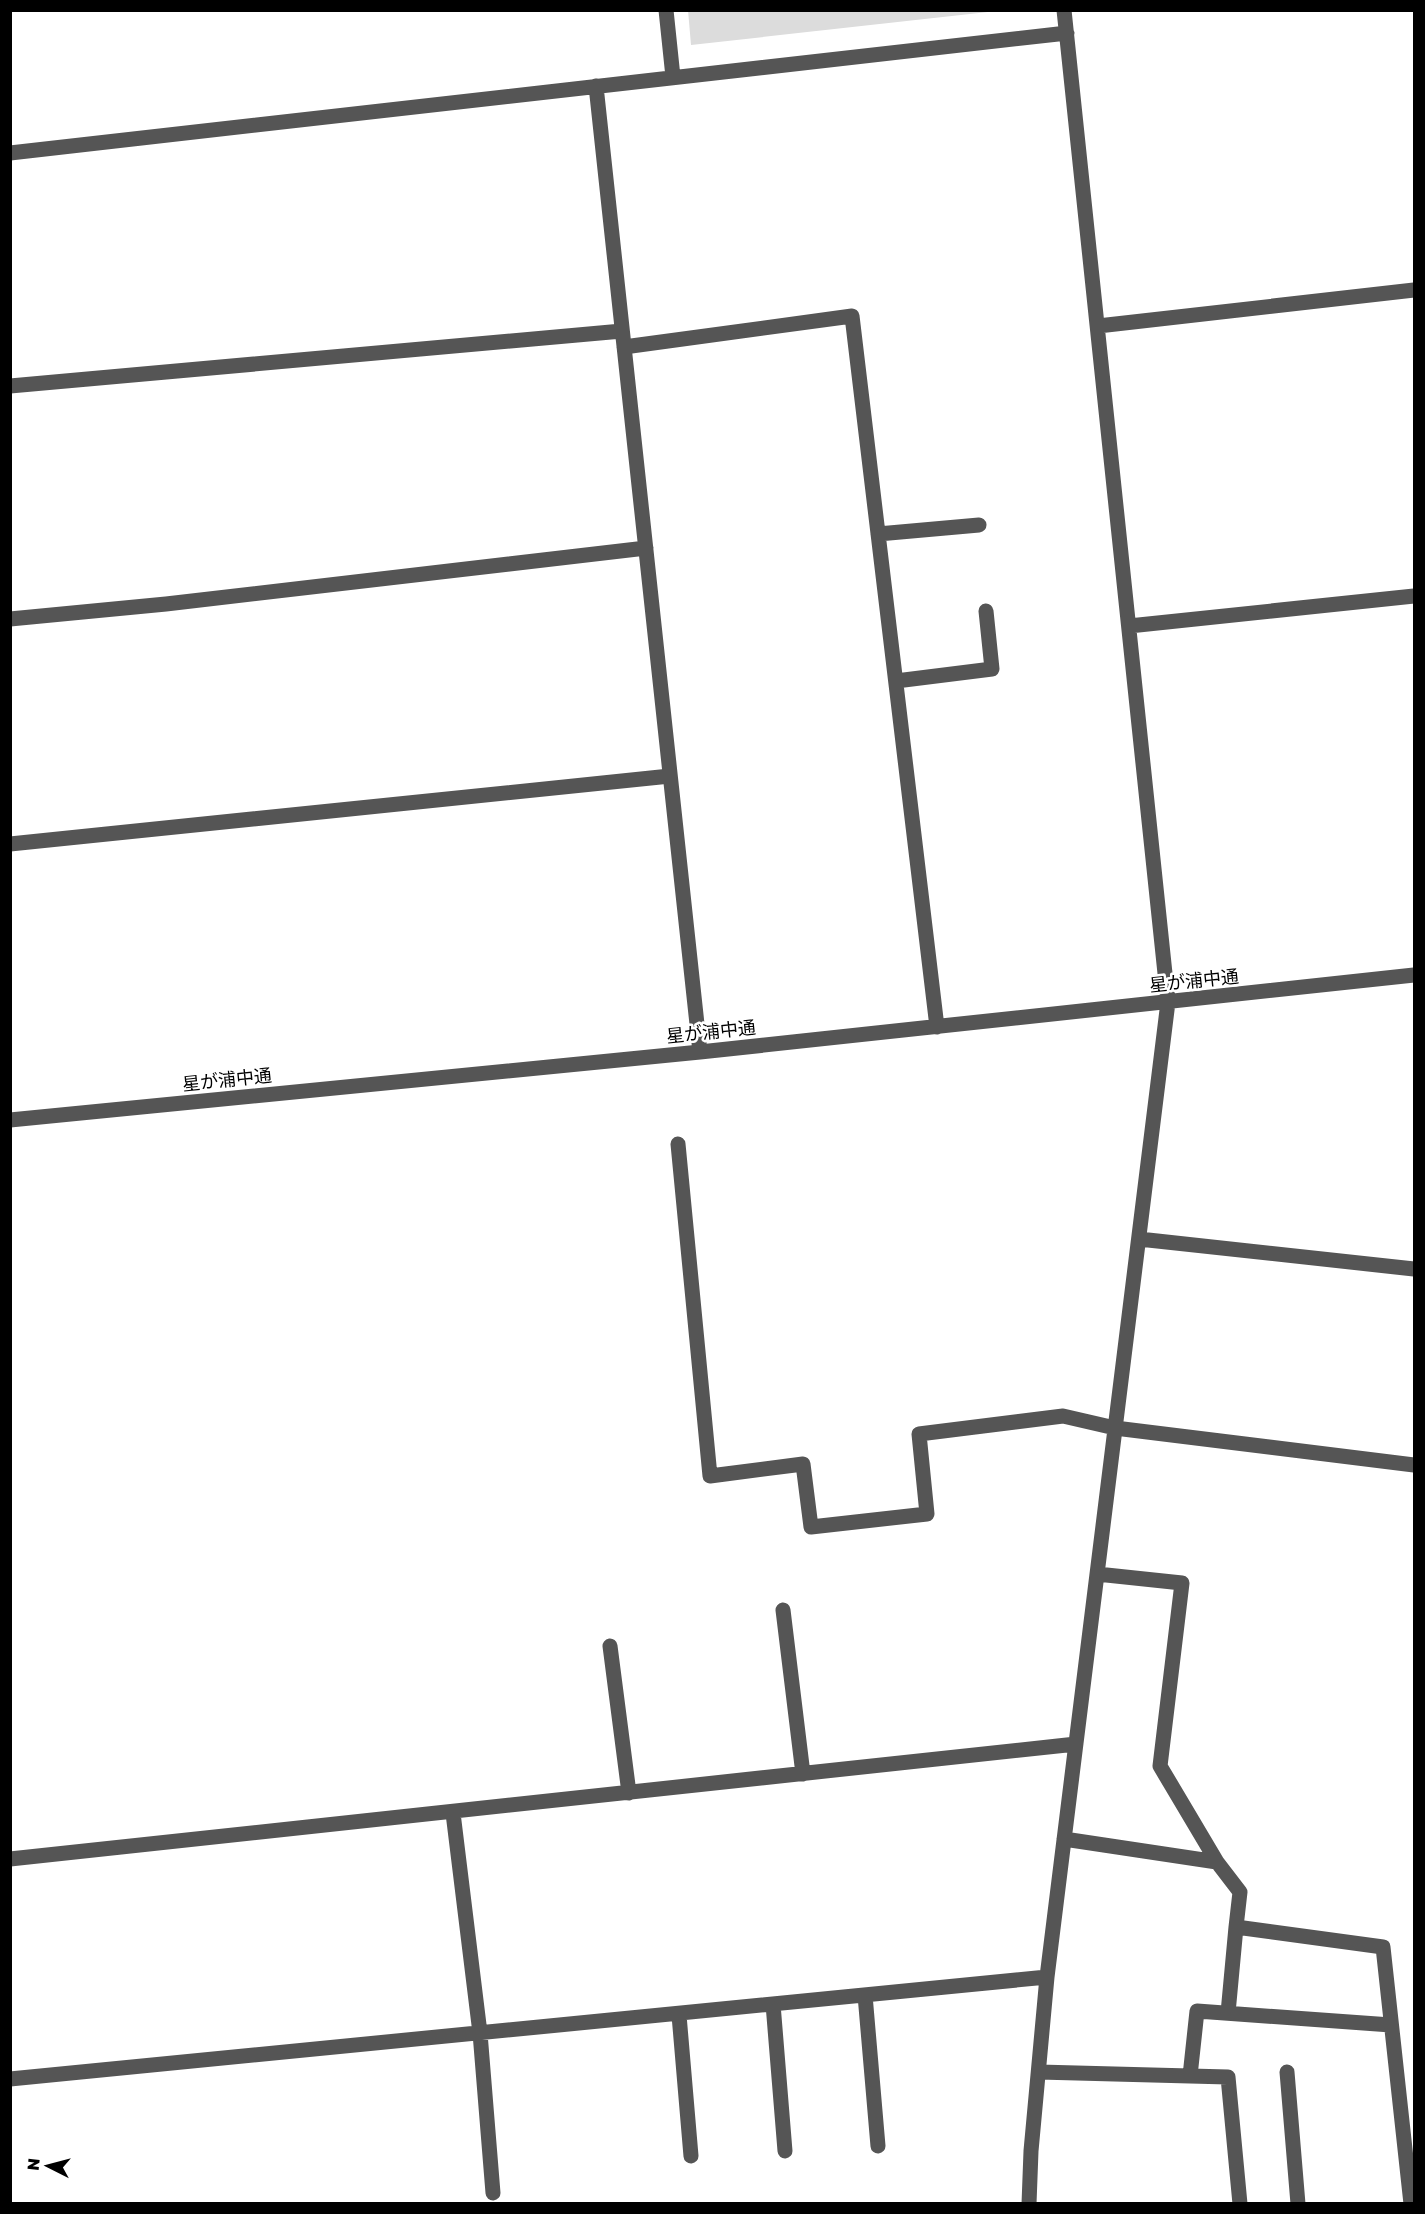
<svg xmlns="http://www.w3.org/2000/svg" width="1425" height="2214" font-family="'Golos Text','Noto Sans JP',sans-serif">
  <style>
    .green { fill: #dcdcdc }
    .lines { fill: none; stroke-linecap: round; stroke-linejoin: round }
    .minor { stroke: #555; stroke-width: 15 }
    .labels { text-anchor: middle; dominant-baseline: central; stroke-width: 5; stroke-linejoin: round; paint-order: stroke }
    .street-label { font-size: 18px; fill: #000; stroke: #fff }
  </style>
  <rect width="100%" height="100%" fill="#fff"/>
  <path class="green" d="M688 10H997V11L691 45Z"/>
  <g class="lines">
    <path class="minor" d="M666 10 673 77
      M596 86 700 1052
      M10 153 1067 33
      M1098 326 1414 290
      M624 347 852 316 937 1027
      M10 386 622 331
      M878 534 979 525
      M10 619 166 604 646 548
      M1129 626 1414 596
      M896 681 992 669 986 611
      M10 844 670 776
      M10 1120 700 1052 1414 975
      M678 1144 710 1476 803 1464 811 1527 927 1514 919 1434 1063 1416 1115 1428 1414 1465
      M1139 1239 1414 1269
      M1097 1574 1182 1583 1160 1766 1217 1862
      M783 1610 803 1774
      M610 1646 629 1793
      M453 1813 480 2033 493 2193
      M1064 1839 1217 1862 1240 1892 1236 1927 1383 1947 1411 2204
      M10 1859 1076 1744
      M865 1995 878 2146
      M773 2004 785 2151
      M1228 2013 1236 1927
      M679 2015 691 2156
      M1039 2072 1190 2076 1197 2011 1391 2025
      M1287 2072 1298 2204
      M1190 2076 1228 2077 1240 2204
      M10 2079 1047 1977
      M1029 2204 1031 2151 1047 1977 1168 1002 1064 10"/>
  </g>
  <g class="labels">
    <g class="street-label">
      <text transform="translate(1194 980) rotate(-6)">星が浦中通</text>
      <text transform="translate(711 1031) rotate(-6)">星が浦中通</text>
      <text transform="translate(227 1079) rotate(-6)">星が浦中通</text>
    </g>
  </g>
  <rect width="1425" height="2214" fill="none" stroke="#000000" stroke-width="24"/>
  <g transform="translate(48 2166) rotate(276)" stroke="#ffffff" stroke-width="4.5" paint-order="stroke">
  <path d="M0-4.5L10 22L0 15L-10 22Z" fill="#000000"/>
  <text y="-9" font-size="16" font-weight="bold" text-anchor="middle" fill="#000000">N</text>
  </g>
</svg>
